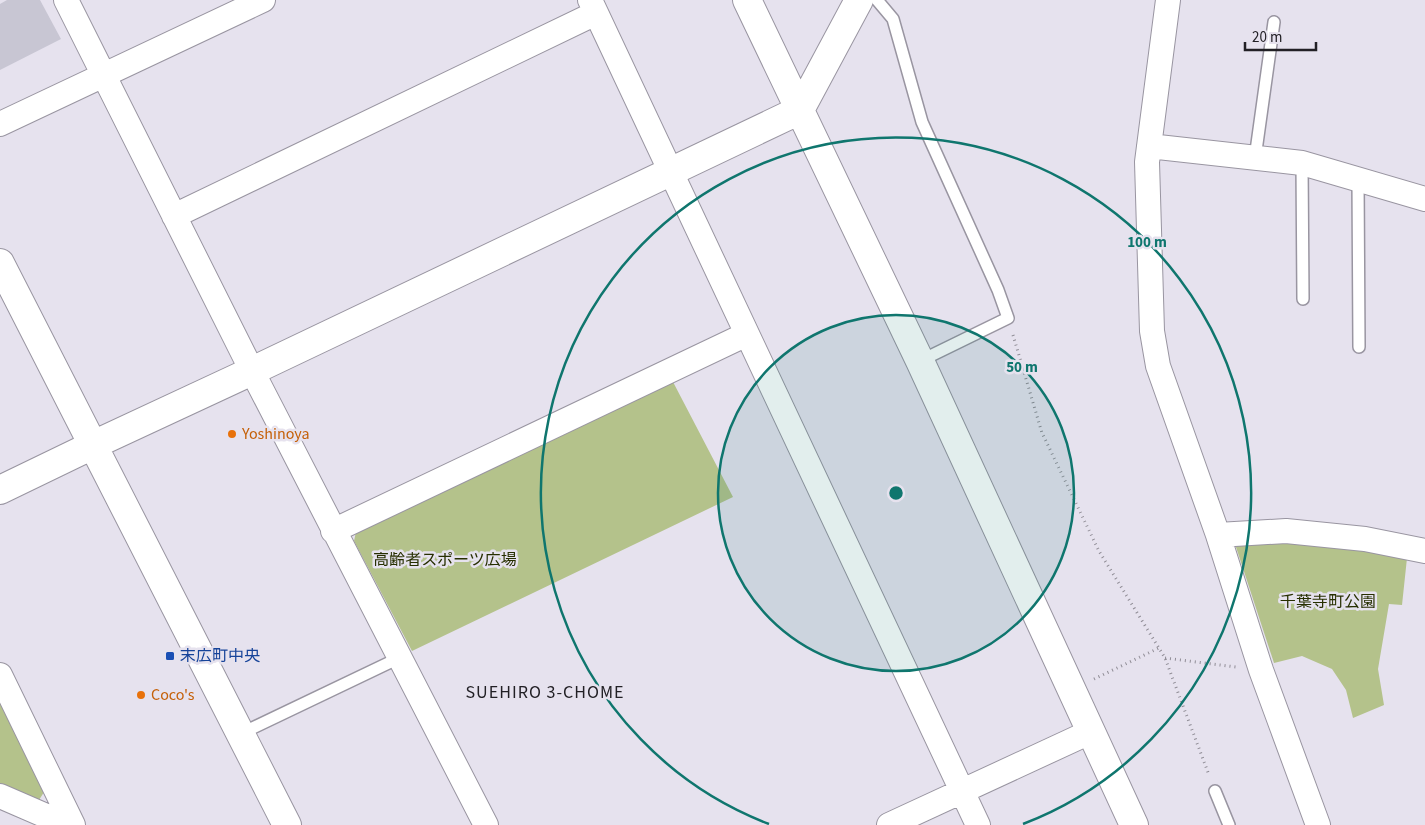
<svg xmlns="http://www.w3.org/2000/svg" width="1425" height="825" font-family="'Source Sans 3','Noto Sans JP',sans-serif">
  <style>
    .green { fill: #b4c28b }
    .building { fill: #c8c6d3 }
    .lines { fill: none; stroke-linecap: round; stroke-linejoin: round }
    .lane-casing { stroke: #9995a1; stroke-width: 14 }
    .street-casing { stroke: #9995a1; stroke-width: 26 }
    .secondary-casing { stroke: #9995a1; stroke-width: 30 }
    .path { stroke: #908d96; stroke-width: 3; stroke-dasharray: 1 4; stroke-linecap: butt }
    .lane { stroke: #fff; stroke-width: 11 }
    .street { stroke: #fff; stroke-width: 24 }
    .secondary { stroke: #fff; stroke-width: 28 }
    .ring { fill: none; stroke: #0f766e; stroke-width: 2.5 }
    .food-dot { fill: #e8710a; stroke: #e6e2ee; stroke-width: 2 }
    .transit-dot { fill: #1a4fb4; stroke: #e6e2ee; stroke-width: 2 }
    .labels { text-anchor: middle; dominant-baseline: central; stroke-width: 5; stroke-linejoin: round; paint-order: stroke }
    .food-label { font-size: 16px; fill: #c56008; stroke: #e6e2ee; text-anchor: start }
    .park-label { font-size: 16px; fill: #272f00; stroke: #e6e2ee }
    .transit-label { font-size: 16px; fill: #164399; stroke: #e6e2ee; text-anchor: start }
    .neighbourhood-label { font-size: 18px; letter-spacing: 1px; fill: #222025; stroke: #e6e2ee }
    .centre { fill: #0f766e; stroke: #e6e2ee; stroke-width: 2.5 }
    .ring-label { font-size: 15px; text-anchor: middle; font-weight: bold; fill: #0f766e; stroke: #e6e2ee; stroke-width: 5; stroke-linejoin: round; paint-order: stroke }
  </style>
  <rect width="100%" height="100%" fill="#e6e2ee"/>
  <path class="green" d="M672 380 733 497 412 651 354 541 357 527Z
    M1286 538 1407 558 1402 605 1389 604 1378 669 1384 705 1353 718 1346 690 1332 669 1302 656 1274 663 1234 541Z
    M0 696 46 789 39 800 0 785Z"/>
  <path class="building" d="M7 0H40L61 39 0 70V4Z"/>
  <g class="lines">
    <g class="lane-casing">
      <path id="lane" d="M877 0 893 19 922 122 998 290 1008 318 920 361
        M1255 158 1274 22
        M1302 163 1303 299
        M1358 178 1359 347
        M240 734 399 658
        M1215 791 1229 825"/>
    </g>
    <g class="street-casing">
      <path id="street" d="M66 0 252 371 486 825
        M590 0 978 825
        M1168 0 1147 162 1152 331 1158 366 1218 535 1261 670 1318 825
        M0 124 263 0
        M1149 146 1302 163 1425 199
        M174 216 596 13
        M333 531 747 334
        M1218 535 1286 531 1365 539 1425 551
        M0 675 73 825
        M0 796 67 825
        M889 825 1090 732"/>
    </g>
    <g class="secondary-casing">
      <path id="secondary" d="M747 0 920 361 1134 825
        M0 263 287 825
        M0 490 93 445 252 371 800 110 859 0"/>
    </g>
    <path class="path" d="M1013 335 1042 433 1099 551 1165 658 1209 775
      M1165 658 1236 667
      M1094 679 1159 648"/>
    <use href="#lane" class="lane"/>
    <use href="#street" class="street"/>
    <use href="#secondary" class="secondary"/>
  </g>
  <circle cx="896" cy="493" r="178" fill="#0f766e" fill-opacity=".12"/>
  <g class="ring">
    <circle cx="896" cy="493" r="178"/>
    <path d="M769 824A355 355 0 1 1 1023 824"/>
  </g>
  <g class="food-dot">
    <circle cx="232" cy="434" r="5"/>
    <circle cx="141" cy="695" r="5"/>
  </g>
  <rect class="transit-dot" x="165" y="651" width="10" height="10" rx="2.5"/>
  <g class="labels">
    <g class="food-label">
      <text x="242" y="434">Yoshinoya</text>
      <text x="151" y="695">Coco's</text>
    </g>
    <g class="park-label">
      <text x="445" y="560">高齢者スポーツ広場</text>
      <text x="1328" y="602">千葉寺町公園</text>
    </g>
    <g class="transit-label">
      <text x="180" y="656">末広町中央</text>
    </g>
    <g class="neighbourhood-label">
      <text x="545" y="692">SUEHIRO 3-CHOME</text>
    </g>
  </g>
  <circle cx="896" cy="493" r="8" class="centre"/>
  <g class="ring-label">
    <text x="1147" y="247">100 m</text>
    <text x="1022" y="372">50 m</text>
  </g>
  <path d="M1245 42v8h71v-8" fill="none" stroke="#222025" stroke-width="2.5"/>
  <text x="1252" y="42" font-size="15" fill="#222025" stroke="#e6e2ee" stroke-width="4" paint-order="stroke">20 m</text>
</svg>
